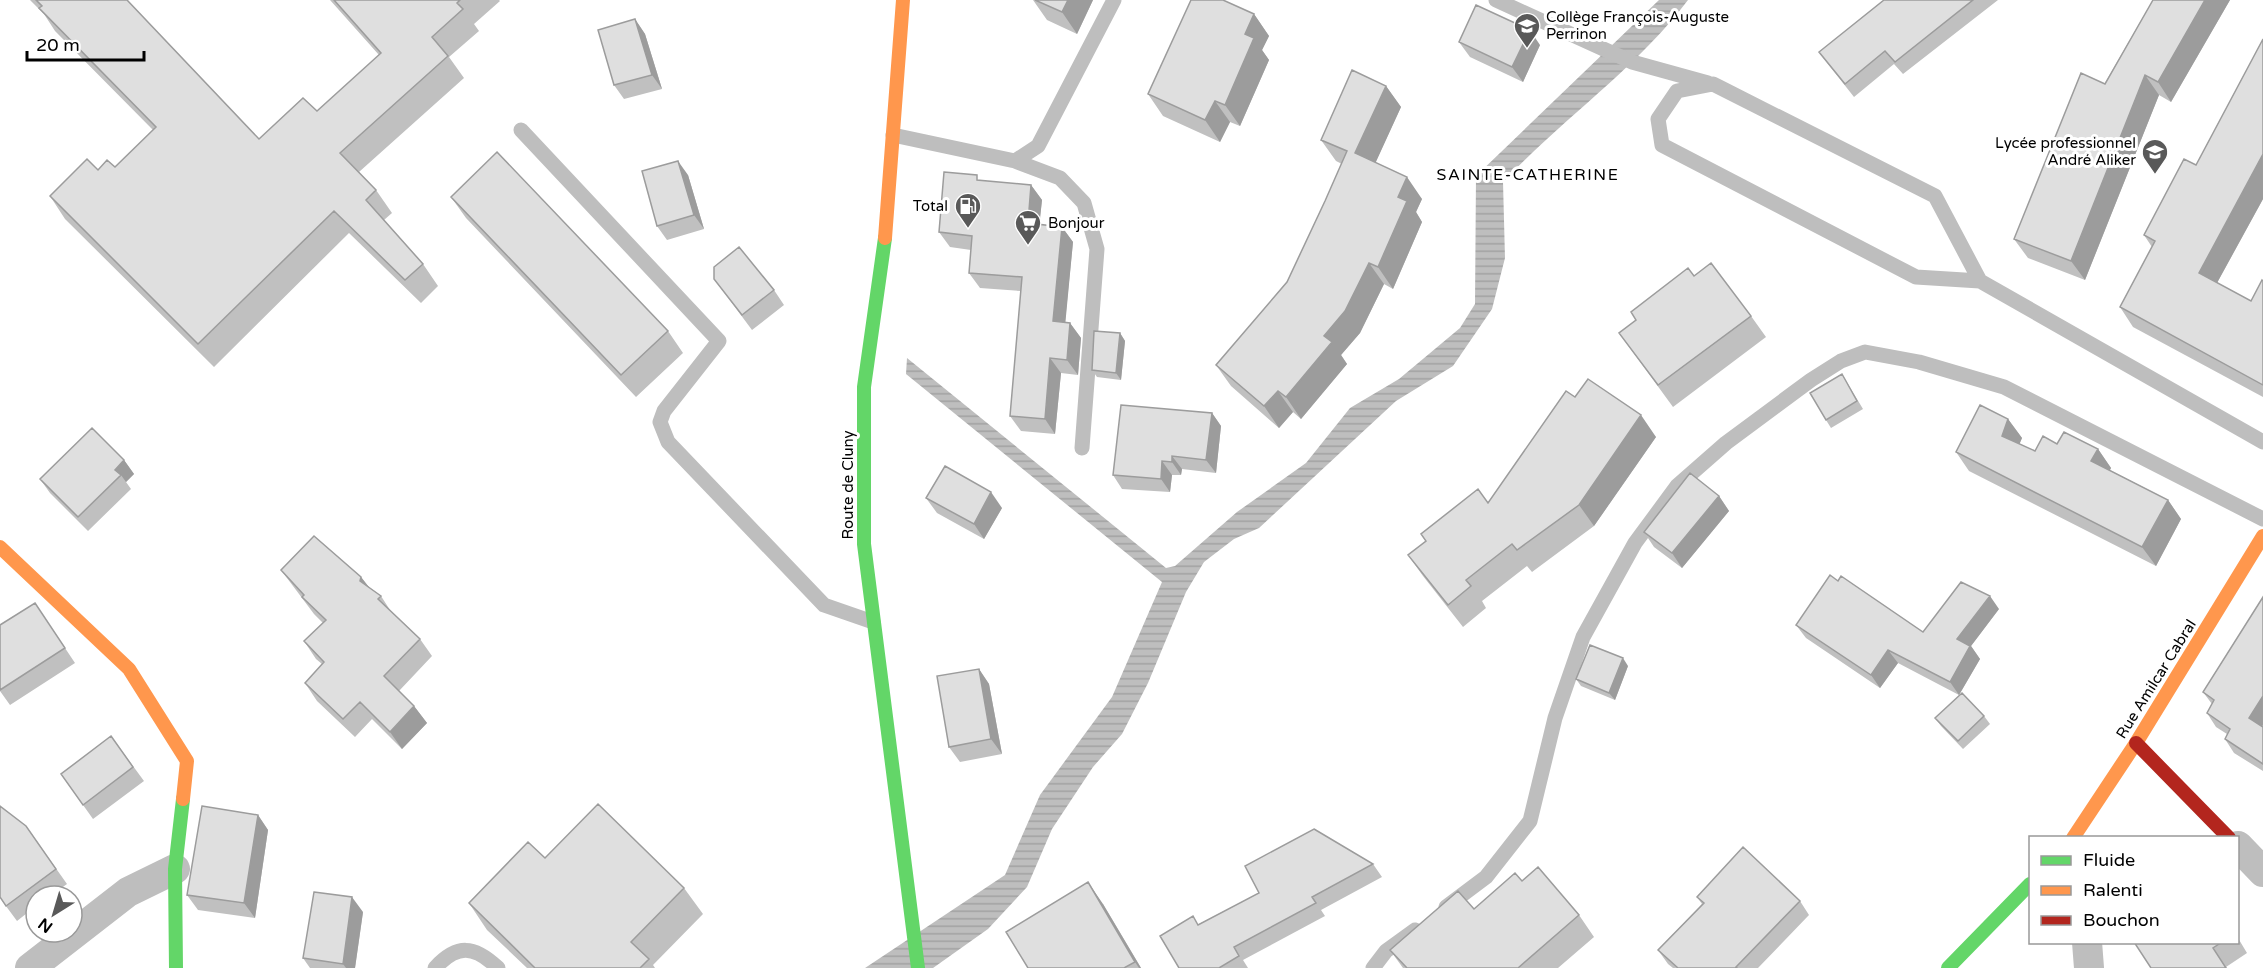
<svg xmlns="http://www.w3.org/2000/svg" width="2263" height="968" font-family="'Varela Round',sans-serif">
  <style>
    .water { fill: url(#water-rules) }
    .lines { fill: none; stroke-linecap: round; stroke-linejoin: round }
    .lane { stroke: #bebebe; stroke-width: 15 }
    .street { stroke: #bebebe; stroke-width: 30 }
    .fast { stroke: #63d668; stroke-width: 14 }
    .slow { stroke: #ff974d; stroke-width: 14 }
    .jam { stroke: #b3261e; stroke-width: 14 }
    .wall { fill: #c0c0c0 }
    .shaded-wall { fill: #9c9c9c }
    .building { fill: #dfdfdf; stroke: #9c9c9c; stroke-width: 1.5 }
    .labels { text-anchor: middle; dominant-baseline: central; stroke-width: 6; stroke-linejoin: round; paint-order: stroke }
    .poi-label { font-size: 15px; fill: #000; stroke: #fff; text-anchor: start }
    .street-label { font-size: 15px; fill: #000; stroke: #fff }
    .neighbourhood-label { font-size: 16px; letter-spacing: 1.5px; fill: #000; stroke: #fff }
  </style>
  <defs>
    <pattern id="water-rules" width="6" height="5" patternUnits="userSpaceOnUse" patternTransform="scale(1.5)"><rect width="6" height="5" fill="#bebebe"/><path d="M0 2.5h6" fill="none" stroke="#a2a2a2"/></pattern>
  </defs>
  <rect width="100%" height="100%" fill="#fff"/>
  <path class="water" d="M1659 0H1688C1636 69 1562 119 1503 182L1505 258 1492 309 1453 366 1396 401 1259 528 1234 539 1204 562 1186 592 1148 683 1122 734 1093 767 1052 829 1027 887 988 929 933 968H865L1005 875 1040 795 1112 697 1162 582 906 374 907 358 1166 568 1175 566 1237 512 1306 463 1350 408 1399 379 1460 328 1475 304 1476 176Z"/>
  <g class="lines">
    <path class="lane" d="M1496 0 1632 62 1708 83
      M521 130 719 341 664 411 660 422 668 442 824 605 873 622
      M893 135 1015 161 1038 146 1114 0
      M1015 161 1060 178 1084 203 1097 249 1082 448
      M1980 281 1935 196 1719 87 1713 84 1677 91 1658 119 1662 145 1916 277 1980 281 2263 442
      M1446 907 1486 877 1530 821 1555 718 1583 637 1635 543 1677 486 1726 443 1811 380 1841 361 1865 352 1919 362 2004 387 2263 519
      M435 968C457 944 474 945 498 968
      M1373 968 1386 951 1415 930"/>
    <path class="street" d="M2238 846 2263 872
      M2087 942 2089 968
      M30 968 128 892 175 869"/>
    <path class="fast" d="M885 238 864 387V544L918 968
      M176 968 175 869 183 799
      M1948 968 2030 884"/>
    <path class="slow" d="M885 238 903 0
      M0 547 129 669 187 761 183 799
      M2073 838 2136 743 2263 536"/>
    <path class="jam" d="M2136 743 2229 838"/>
  </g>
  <path class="wall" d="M30 0H127L259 139 317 111 379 55 330 0H499L500 1 474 24 479 31 449 57 464 78 359 172 376 190 392 213 384 220 423 264 438 286 421 303 349 233 214 367 65 219 50 196 98 170 115 167 153 130 55 31 44 14Z
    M1033 0H1093L1077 34 1047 20Z
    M1884 0H1998L1903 74 1894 64 1854 97 1828 64 1819 52Z
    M2153 0H2230L2171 102 2159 95 2085 280 2028 258 2014 239Z
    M1254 14 1269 36 1262 50 1269 60 1240 126 1230 122 1220 142 1163 116 1148 94Z
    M635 19 645 34 662 89 624 99 614 85Z
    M2263 39V199L2217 283 2251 301 2263 281V397L2133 327 2120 307 2152 247 2144 235 2196 165Z
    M1459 42 1540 45 1523 82 1470 57Z
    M1386 86 1401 107 1375 163 1422 199 1416 212 1422 222 1393 289 1384 284 1360 333 1341 355 1347 364 1301 419 1293 412 1279 428 1231 386 1216 365 1287 282 1325 201 1342 164 1336 161 1321 140Z
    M688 175 704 229 667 240 657 226Z
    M981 181 1031 185 1042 200 1039 225 1062 227 1073 242 1065 322 1070 323 1081 338 1078 375 1061 373 1055 434 1021 431 1010 416 1021 291 980 288 969 273 971 250 950 247 939 232Z
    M451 197 668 331 683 353 636 397 466 218Z
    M1694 276 1751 316 1766 337 1673 407 1619 333Z
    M714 279 774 290 784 305 752 330Z
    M1120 333 1125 341 1121 380 1097 377 1092 370Z
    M1842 374 1863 409 1831 428 1826 420Z
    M1575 397 1656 437 1594 526 1532 572 1527 566 1482 601 1486 608 1463 627 1423 576 1408 555 1426 541 1488 503Z
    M1212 413 1221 426 1216 473 1182 469 1181 475H1172L1170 492 1122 489 1113 475Z
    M2008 419 2022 438 2019 444 2035 451 2057 444 2098 449 2111 468 2110 470 2168 500 2181 519 2156 566 1969 471 1956 452Z
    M124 460 134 474 126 482 131 489 88 531 50 493 40 479Z
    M1719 496 1729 511 1682 568 1654 547 1644 532Z
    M926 498 1002 508 984 539 937 513Z
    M281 570 361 577 369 587 381 596 390 610 420 639 432 656 399 691 414 706 427 723 402 749 372 719 355 737 317 701 305 683 322 664 316 659 304 641 323 623 314 614Z
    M2263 597V725L2262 726 2263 727V771L2234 753 2225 739 2227 734 2216 727 2207 713 2212 704 2203 692Z
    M1999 609 1971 646 1980 659 1959 695 1898 663 1880 688 1806 638 1796 625 1923 632Z
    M45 618 75 663 10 705 0 691V625Z
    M1628 666 1615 700 1581 686 1576 679Z
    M979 669 989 684 1002 754 960 762 949 747Z
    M1984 716 1990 724 1963 749 1941 726 1935 718Z
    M111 736 144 781 93 819 61 774Z
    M258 815 268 830 255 918 198 910 187 895Z
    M26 826 67 884 50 896H36V906L17 921 0 898Z
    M545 858 684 888 703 914 653 965 655 968H527L487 930 469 903Z
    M1373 864 1382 877 1321 910 1325 916 1243 960 1248 968H1179L1199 924 1259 893Z
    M1522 881 1579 915 1594 937 1558 968H1403L1390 950 1474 909Z
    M1697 897 1800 901 1809 915 1758 968H1673L1668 964 1658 950 1702 904Z
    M1103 904 1141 968H1028Z
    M363 912 355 968H310L303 958Z
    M2238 938 2247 953 2226 967 2227 968H2151L2134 942H2238Z"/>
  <path class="shaded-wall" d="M1068 0H1093L1077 34 1062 12Z
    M2205 0H2230L2171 102 2158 82Z
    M1254 14 1269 36 1262 50 1269 60 1240 126 1225 105 1245 34Z
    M635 19 645 34 662 89 652 75Z
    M1530 30 1540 45 1523 82 1512 67Z
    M2145 75 2159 95 2085 280 2071 261Z
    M1386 86 1401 107 1370 175 1355 153Z
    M1215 101 1230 122 1220 142 1205 120Z
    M2263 154V199L2212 292 2199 273Z
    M678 161 688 175 704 229 694 215Z
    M1407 177 1422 199 1416 212 1422 222 1393 289 1378 267 1398 197Z
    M1031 185 1042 200 1038 238 1028 223Z
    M1062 227 1073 242 1064 337 1053 321Z
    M1369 263 1384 284 1360 333 1341 355 1347 364 1301 419 1286 397Z
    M1070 323 1081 338 1078 375 1067 360Z
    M1120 333 1125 341 1121 380 1116 373Z
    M1050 358 1061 373 1055 434 1045 419Z
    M1278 391 1293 412 1279 428 1264 406Z
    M1212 413 1221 426 1216 473 1206 460Z
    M1641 415 1656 437 1594 526 1579 505Z
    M2008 419 2022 438 2015 455 2002 436Z
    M2098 449 2111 468 2104 480 2091 461Z
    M1172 456 1182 469 1181 475 1172 462Z
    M124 460 134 474 126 482 121 475 115 470Z
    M1162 461 1172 475 1170 492 1161 479Z
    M991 492 1002 508 984 539 974 524Z
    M1719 496 1729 511 1682 568 1672 553Z
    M2168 500 2181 519 2156 566 2142 547Z
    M361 577 374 594 360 581Z
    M1990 596 1999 609 1971 646 1980 659 1959 695 1950 682 1957 639Z
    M1888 650 1898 663 1880 688 1871 675Z
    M1623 658 1628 666 1615 700 1609 693Z
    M979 669 989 684 1002 754 991 739Z
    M2263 696V725L2259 732 2249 718Z
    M414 706 427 723 402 749 390 732Z
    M258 815 268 830 255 918 244 903Z
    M1088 882 1103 904 1141 968H1139L1135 962Z
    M352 897 363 912 355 968H346L343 964Z"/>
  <path class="building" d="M36 0H127L259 139 303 98 317 111 381 53 334 0H460L457 3 463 9 432 37 448 56 340 153 376 190 366 200 423 264 405 280 334 211 198 344 50 196 87 159 98 170 107 160 115 167 156 127 39 8 42 6Z
    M1035 0H1068L1062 12Z
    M1191 0H1223L1254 14 1245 34 1254 38 1225 105 1215 101 1205 120 1148 94Z
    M1884 0H1973L1895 62 1885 51 1845 84 1819 52Z
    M2153 0H2205L2158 82 2145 75 2071 261 2014 239 2081 73 2105 84Z
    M1476 5 1530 30 1512 67 1459 42Z
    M635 19 652 75 614 85 598 30Z
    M2263 39V154L2199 273 2251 301 2262 280 2263 281V385L2120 307 2155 241 2144 235 2184 159 2196 165Z
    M1352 70 1386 86 1355 153 1407 177 1398 197 1407 201 1378 267 1369 263 1345 311 1324 336 1332 342 1286 397 1278 391 1264 406 1216 365 1287 282 1325 201 1347 151 1321 140Z
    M497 152 668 331 621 375 451 197Z
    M678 161 694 215 657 226 642 171Z
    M944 172 977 175V180L1031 185 1028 223 1062 227 1053 321 1070 323 1067 360 1050 358 1045 419 1010 416 1022 277 969 273 972 236 939 232Z
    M739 247 774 290 742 315 714 279V267Z
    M1711 263 1751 316 1658 385 1619 333 1636 320 1631 312 1688 268 1694 276Z
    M1094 331 1120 333 1116 373 1092 370Z
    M1842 374 1857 401 1826 420 1810 393Z
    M1588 379 1641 415 1579 505 1517 550 1512 544 1466 580 1471 586 1448 605 1408 555 1426 541 1421 534 1478 489 1488 503 1566 391 1575 397Z
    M1121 405 1212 413 1206 460 1172 456V462L1162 461 1161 479 1113 475Z
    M1980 405 2008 419 2002 436 2035 451 2043 436 2057 444 2064 432 2098 449 2091 461 2168 500 2142 547 1956 452Z
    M92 428 124 460 115 470 121 475 78 517 40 479Z
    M945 466 991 492 974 524 926 498Z
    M1690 473 1719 496 1672 553 1644 532Z
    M314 536 361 577 360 581 381 596 378 599 420 639 384 676 414 706 390 732 360 702 343 719 305 683 324 662 304 641 326 620 302 597 304 595 281 570Z
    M1830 575 1838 581 1841 576 1923 632 1961 582 1990 596 1957 639 1970 646 1950 682 1888 650 1871 675 1796 625Z
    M2263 597V696L2249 718 2263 727V764L2225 739 2230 729 2207 713 2214 700 2203 692Z
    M35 603 65 648 0 690V625Z
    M1590 645 1623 658 1609 693 1576 679Z
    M979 669 991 739 949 747 937 676Z
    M1962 693 1984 716 1958 741 1935 718Z
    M111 736 133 767 83 805 61 774Z
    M598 804 684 888 631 942 649 959 640 968H535L469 903 528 842 545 858Z
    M0 806 26 826 56 869 6 906 0 897Z
    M202 806 258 815 244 903 187 895Z
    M1314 829 1373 864 1312 897 1316 903 1234 947 1239 956 1219 968H1179L1160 936 1193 916 1198 925 1259 893 1245 866Z
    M1743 847 1800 901 1736 967 1737 968H1678L1658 950 1704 903 1697 897Z
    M1538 867 1579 915 1518 968H1407L1390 950 1458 891 1474 909 1515 873 1522 881Z
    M1088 882 1135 962 1124 968H1028L1006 932Z
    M314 892 352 897 343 964 303 958Z
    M2134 942H2222L2213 948 2226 968H2151Z"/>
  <defs>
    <g id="school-pin" transform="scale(1.35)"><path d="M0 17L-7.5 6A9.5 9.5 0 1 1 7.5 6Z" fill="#595959" stroke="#fff"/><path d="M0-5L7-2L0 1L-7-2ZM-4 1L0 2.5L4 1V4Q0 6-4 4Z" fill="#fff"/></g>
    <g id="fuel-pin" transform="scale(1.35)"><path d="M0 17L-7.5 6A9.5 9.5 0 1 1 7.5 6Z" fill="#595959" stroke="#fff"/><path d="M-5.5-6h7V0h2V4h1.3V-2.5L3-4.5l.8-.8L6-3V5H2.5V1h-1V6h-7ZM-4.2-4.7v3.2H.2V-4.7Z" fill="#fff"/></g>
    <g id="supermarket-pin" transform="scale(1.35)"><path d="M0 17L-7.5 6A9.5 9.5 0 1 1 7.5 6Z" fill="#595959" stroke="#fff"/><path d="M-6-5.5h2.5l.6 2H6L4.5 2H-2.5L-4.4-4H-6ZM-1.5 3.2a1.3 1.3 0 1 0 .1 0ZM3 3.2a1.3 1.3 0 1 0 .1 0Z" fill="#fff"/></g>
  </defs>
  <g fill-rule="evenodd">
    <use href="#school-pin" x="1527" y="26"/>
    <use href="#school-pin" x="2155" y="152"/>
    <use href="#fuel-pin" x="968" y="206"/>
    <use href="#supermarket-pin" x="1028" y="223"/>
  </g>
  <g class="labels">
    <g class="poi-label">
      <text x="1546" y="17">Collège François-Auguste<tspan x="1546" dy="17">Perrinon</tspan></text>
      <text x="2136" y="143" text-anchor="end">Lycée professionnel<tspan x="2136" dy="17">André Aliker</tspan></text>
      <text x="948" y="206" text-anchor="end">Total</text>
      <text x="1048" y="223">Bonjour</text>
    </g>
    <g class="street-label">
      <text transform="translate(848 485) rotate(-90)">Route de Cluny</text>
      <text transform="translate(2156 679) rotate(-58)">Rue Amilcar Cabral</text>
    </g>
    <g class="neighbourhood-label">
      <text x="1528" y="175">SAINTE-CATHERINE</text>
    </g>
  </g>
  <rect x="2029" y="836" width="210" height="108" fill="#ffffff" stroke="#999999" stroke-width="1.5"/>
  <rect x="2041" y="856" width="30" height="9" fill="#63d668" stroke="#999999" stroke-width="1.5"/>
  <text x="2083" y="866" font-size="18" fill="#000000">Fluide</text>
  <rect x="2041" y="886" width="30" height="9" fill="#ff974d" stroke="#999999" stroke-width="1.5"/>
  <text x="2083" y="896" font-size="18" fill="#000000">Ralenti</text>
  <rect x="2041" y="916" width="30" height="9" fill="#b3261e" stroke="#999999" stroke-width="1.5"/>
  <text x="2083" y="926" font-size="18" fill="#000000">Bouchon</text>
  <g transform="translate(54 914) rotate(217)"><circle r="28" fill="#ffffff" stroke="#999999" stroke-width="1.5"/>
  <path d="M0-4.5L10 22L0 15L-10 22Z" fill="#595959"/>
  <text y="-9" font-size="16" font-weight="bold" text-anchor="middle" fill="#000000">N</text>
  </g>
  <path d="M27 51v9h117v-9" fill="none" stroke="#000000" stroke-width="3"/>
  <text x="36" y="51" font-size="18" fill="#000000" stroke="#ffffff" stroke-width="4.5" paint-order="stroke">20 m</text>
</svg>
